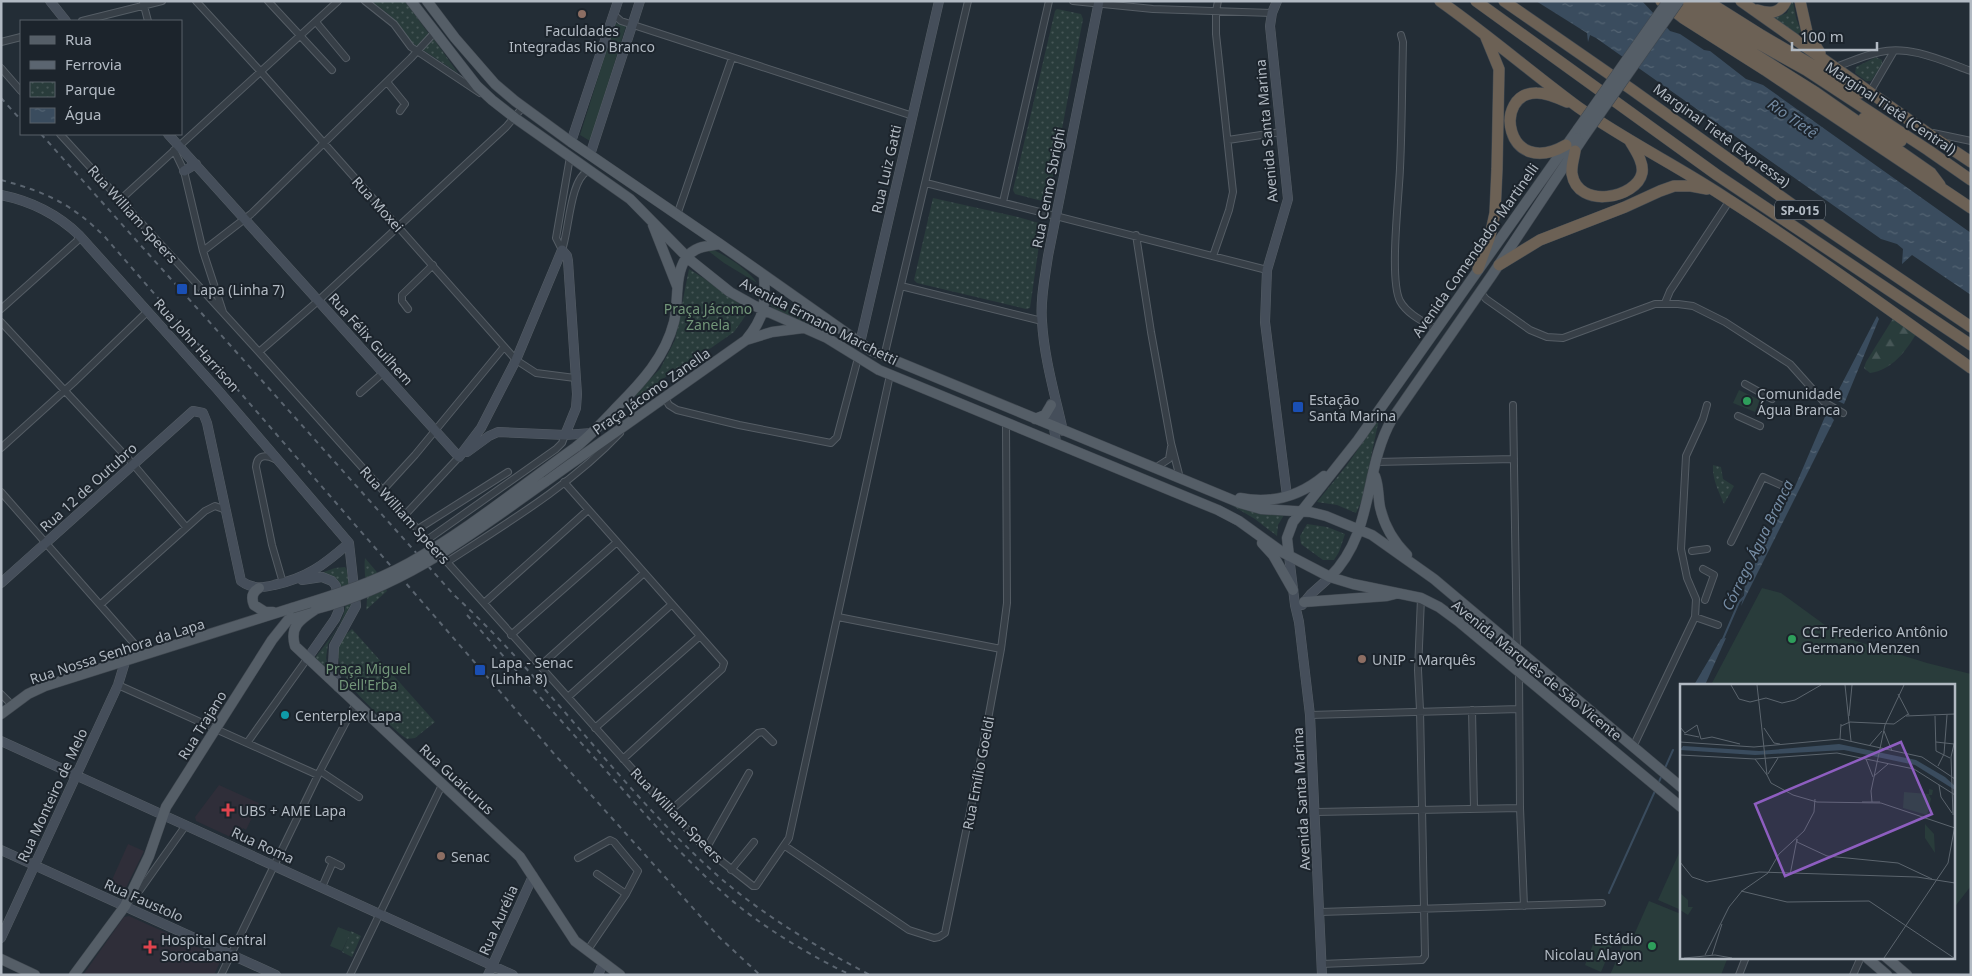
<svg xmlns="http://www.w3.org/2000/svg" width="1972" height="976" font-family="'Noto Sans',sans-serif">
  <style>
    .medical { fill: #2f2e39 }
    .grass { fill: #293c3b }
    .forest { fill: url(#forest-firs) }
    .park { fill: url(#park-dots) }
    .water { fill: url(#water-ripples) }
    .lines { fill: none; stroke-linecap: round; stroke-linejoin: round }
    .stream { stroke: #3a4c5e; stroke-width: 2 }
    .street-casing { stroke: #555d65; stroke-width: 8 }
    .secondary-casing { stroke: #555d65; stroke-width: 10 }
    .primary-casing { stroke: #404850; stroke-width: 11 }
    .highway-casing { stroke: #424a52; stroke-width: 12 }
    .street { stroke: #373f47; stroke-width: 6 }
    .secondary { stroke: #454e5a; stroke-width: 9 }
    .primary { stroke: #555e67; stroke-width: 10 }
    .highway { stroke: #6c6155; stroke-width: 11 }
    .rail { stroke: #5b6570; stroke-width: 2; stroke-dasharray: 5 5; stroke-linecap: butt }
    .primary-bridge-casing { stroke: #404850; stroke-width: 11; stroke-linecap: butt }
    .primary-bridge { stroke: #555e67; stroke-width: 10 }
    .education-dot { fill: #8d6e63; stroke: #1c242c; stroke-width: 2 }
    .transit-dot { fill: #1a4fb4; stroke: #1c242c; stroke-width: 2 }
    .leisure-dot { fill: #2e9e5b; stroke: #1c242c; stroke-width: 2 }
    .culture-dot { fill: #0f9aa8; stroke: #1c242c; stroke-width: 2 }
    .health-dot { fill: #e0444e; stroke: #1c242c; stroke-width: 2 }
    .labels { text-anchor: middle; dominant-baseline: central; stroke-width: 4; stroke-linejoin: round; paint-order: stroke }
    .shield { fill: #1c242c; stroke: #858d96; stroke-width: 1 }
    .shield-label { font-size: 12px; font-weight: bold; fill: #b2bac3 }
    .poi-label { font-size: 14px; fill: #b2bac3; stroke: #1c242c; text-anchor: start }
    .street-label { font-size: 14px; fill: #b2bac3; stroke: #1c242c }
    .park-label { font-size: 14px; fill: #729679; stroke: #1c242c }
    .water-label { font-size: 15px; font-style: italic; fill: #758ca4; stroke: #1c242c }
    .inset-road { fill: none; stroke: #5c656e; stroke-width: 1 }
    .view { fill: #8e5ec0; fill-opacity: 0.15; stroke: #8e5ec0; stroke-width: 2.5 }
    .inset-edge { fill: none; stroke: #b2bac3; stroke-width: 2.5 }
  </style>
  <defs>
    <pattern id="forest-firs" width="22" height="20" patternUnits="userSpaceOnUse" patternTransform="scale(1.25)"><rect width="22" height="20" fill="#293c3b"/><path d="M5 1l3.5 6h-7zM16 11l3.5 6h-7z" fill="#465656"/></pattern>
    <pattern id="park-dots" width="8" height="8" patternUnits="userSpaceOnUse" patternTransform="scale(1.25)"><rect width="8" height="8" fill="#293c3b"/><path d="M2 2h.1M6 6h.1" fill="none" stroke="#465656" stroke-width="1.8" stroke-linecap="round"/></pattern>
    <pattern id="water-ripples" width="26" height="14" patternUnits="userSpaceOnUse" patternTransform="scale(1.25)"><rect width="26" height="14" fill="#3a4c5e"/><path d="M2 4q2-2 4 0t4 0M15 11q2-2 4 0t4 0" fill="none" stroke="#546473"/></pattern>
  </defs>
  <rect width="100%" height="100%" fill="#232d36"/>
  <path class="medical" d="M219 785 259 803 246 830 243 828 237 840 196 821 195 817Z
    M128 844 144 851 123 894 119 896 107 891Z
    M129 916 220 957 221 960 214 975H83L124 917Z"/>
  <path class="grass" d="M615 23 626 26 590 141 580 135Z
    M708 247C725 255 747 268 757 283L724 263 707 250Z
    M770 300 805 318 824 329 823 331 775 309 771 306Z
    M1739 390 1760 400 1755 412 1733 403Z
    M1762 588 1781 593 1840 636 1927 663 1971 674V886L1953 909V685H1711Z
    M1680 851H1681V910L1658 900Z
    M1649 901 1681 914V957H1728L1721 975H1610L1628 933 1634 935Z
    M338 927 351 932 342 951 330 946Z
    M1595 939 1612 946 1601 972 1585 965Z"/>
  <path class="forest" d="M1894 317 1916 334C1906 351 1892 370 1870 373L1864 368 1866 362Z"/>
  <path class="park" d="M370 1H405L429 34 427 39 417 46C406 40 404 31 396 22 389 13 379 7 370 1Z
    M1791 2H1793L1796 18 1804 39 1774 18 1787 13Z
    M1057 9 1081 14 1083 19 1049 197 1046 200 1042 201 1015 194 1013 190 1055 11Z
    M433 38 458 73 423 50Z
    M1876 57 1882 60V64L1871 81H1866L1855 73 1856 67Z
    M933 198 1018 217 1042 224 1030 308 1026 309 917 283 914 280Z
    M689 269 751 308 734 332 711 348 697 355 637 397 635 394 660 369 675 340Z
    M1379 419 1362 500 1356 513 1337 505 1317 502 1347 465Z
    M1713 465 1721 467 1723 479 1734 486 1724 504C1719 492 1712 479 1713 465Z
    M1226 502 1284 515 1278 525 1277 536 1255 519Z
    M1307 524 1327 527 1345 534 1339 552 1334 560H1323L1301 544 1300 536Z
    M365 558 376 571 387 591 366 610C369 593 363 575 365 558Z
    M345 567 347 570 351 605 328 644 326 658 329 672 315 658C331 636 358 611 339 582 334 574 326 573 318 574L335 568Z
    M352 629 435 722 415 738 407 739 400 734C374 709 333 682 338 641Z
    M351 931 361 936 352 957 342 952Z"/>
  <path class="water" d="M1536 1H1642L1670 31 1680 34 1704 50 1710 51 1746 79 1763 85 1971 233V295L1912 255 1902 264 1903 249 1897 244 1881 239 1596 38 1590 35 1588 42 1587 33Z
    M1877 316 1879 319 1844 404 1834 399Z
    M1827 412 1834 420 1741 606 1744 595 1745 584 1742 582 1748 578 1791 491 1794 489Z
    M1726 638 1705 685H1694L1721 639Z"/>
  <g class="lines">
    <path class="stream" d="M1723 639 1739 602 1744 597
      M1665 768 1673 750
      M1658 784 1662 775
      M1609 893 1655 791"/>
    <g class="street-casing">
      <path id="street" d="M196 1 261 72 516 360 536 373 575 378
        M268 1 332 70
        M365 1 394 24 411 47 480 93
        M1073 1 1153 9 1272 13
        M143 2 148 21
        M614 15 621 21 913 116
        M82 21 162 1
        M316 22 346 58
        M1401 35 1403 42C1402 84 1402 126 1400 168 1399 197 1389 279 1400 301 1407 314 1424 322 1436 329
        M1 42 21 37
        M1836 67C1850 62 1865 55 1880 52 1910 45 1943 61 1971 71
        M1 68 21 91
        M387 82 405 104 400 111
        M1870 92 1894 51
        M1933 133 1971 141
        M60 134 258 351 670 811 706 849 753 886H756L789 838 890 375
        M1228 140 1281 132
        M174 150 184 171 203 251 223 312
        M926 183 1267 270
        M120 200 338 1
        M1003 202 1049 1
        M677 215 732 58
        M1136 235 1151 332 1171 443 1180 478
        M562 250 556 238 570 157
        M562 250C569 231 570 179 588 171
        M203 251 251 214 411 58 434 33
        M1213 256 1229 210 1233 192 1216 34V11L1218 1
        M901 286 1042 321
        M1480 292 1486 299 1530 330 1547 337 1563 338 1655 304H1678L1693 306 1725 322 1790 364 1824 402 1843 413
        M1665 303 1670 291 1730 200
        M1 309 77 241 79 235
        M408 309 402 301V295L433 265
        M1 322 133 464 186 527
        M259 352 318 301 506 127 523 107
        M884 357 968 1
        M1745 384 1772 399
        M360 393 383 373
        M665 398 669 405 677 410 739 425 831 443 837 437 858 358
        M1513 405 1517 649
        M1738 416 1760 426
        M1 448 73 383 148 311
        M275 459C266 455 257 454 256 467L272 545 283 583
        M1375 462 1514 459
        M1155 468 1169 459 1171 447
        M564 482 724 663 722 669 623 759
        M383 490 415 455 504 347
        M1 492 138 648 139 657
        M405 515 459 457
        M418 529 508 472
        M427 540 556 449 562 443 565 435
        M1731 542 1763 477 1785 487
        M1692 551 1707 549
        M447 562C507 523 571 485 620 433
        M1703 569 1714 575 1705 600
        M484 603 588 510
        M101 604 205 511 215 506 226 510
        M838 617 1001 649
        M1695 617 1718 625
        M511 635 617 542
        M540 666 644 573
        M1519 672 1520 808 1524 906
        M118 685 318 775
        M1 694 12 705
        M568 697 672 604
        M1472 710 1474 808
        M1310 715 1519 709
        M595 728 700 636
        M247 743 307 659
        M1633 747 1695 617 1696 599 1687 578 1681 549 1686 456 1703 419 1707 405
        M320 771 359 797
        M670 811 758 733 763 732 773 742
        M1316 812 1520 808
        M785 846 909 930 934 938 939 937 945 933 979 768 1001 649 1007 603 1006 423
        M706 849 749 773
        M578 858 610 840 614 842 638 871 626 894 587 951
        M329 860 341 866
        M731 870 754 842
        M597 874 626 894
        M322 887 333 862
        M131 896 140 890 186 825
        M1320 912 1602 903
        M1321 964 1422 960 1425 956 1420 710 1418 670 1421 598
        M221 975 320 771 356 703
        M350 975 442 785
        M1739 975 1746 957
        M1853 975 1861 957"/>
    </g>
    <g class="secondary-casing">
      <path id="secondary" d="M50 1 66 21
        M1277 1 1272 13 1270 26 1288 199 1267 270 1265 322 1287 496
        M168 134 459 457
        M571 142 618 1
        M590 155 640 1
        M184 171 196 164
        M1 195C31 201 57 214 79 235L217 389 349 543 356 606 334 646 333 667 338 687
        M860 343 939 1
        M1051 404 1056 443
        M1063 431C1055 395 1044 358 1042 321 1040 300 1045 277 1048 256L1099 1
        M467 452 489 436 498 432 565 435 592 433
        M459 457 481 428 516 360 562 250 567 256 568 261 577 394 576 408 565 435
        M1289 556 1295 605 1299 622 1310 715 1322 975
        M302 580 322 577 332 581 336 586 339 610 335 619 307 659
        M1 583 193 411 203 413 207 423 241 581C252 589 262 588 274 585 307 578 324 565 349 543
        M1302 605 1311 594 1330 577
        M1 741 513 975
        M1 850 276 975
        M1 938 118 685 125 662
        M488 975 533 876
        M598 975 603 963"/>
    </g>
    <g class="primary-casing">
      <path id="primary" d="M411 1 477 86 492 100 515 118 630 199 690 260 730 292 755 306 827 338 879 370 1218 510 1239 521 1282 552 1330 577 1353 584 1421 598 1439 607 1458 621 1681 807
        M427 1 455 38 495 84 515 101 571 142 720 244 872 351 1240 503 1261 509 1310 512 1326 516 1372 535 1434 579 1681 787
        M653 225 677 286
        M746 340 772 332 803 328
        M1035 419 1045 415 1051 405
        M576 447C591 435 604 421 617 407 642 382 665 357 674 322 679 302 674 276 686 258 695 246 707 246 720 244
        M1375 476C1379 486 1378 497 1380 507 1384 525 1394 542 1407 555
        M545 482 746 340C765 317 766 304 764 275
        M1240 498C1271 504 1300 496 1324 476
        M1262 543 1273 555 1293 590
        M1289 556 1287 538 1293 522 1358 440 1578 129
        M1330 577C1375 532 1363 470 1392 419L1492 275 1585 135
        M259 588C252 592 251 598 254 605L265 612H273
        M1304 602 1387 596 1395 594
        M316 609C301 619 289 626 295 646L520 857 575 941 620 975
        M1 714 28 694 45 686 292 608
        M1866 957 1887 975
        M1886 957 1907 975
        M1 959 35 975
        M74 975 125 906 149 856 166 807 272 640 288 620 306 611"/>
    </g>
    <g class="highway-casing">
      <path id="highway" d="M1440 1C1488 35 1532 73 1578 107 1626 141 1680 167 1729 200 1812 253 1891 311 1971 368
        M1476 1 1717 175 1971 345
        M1504 1 1631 89 1822 226 1971 327
        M1661 1 1683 18 1765 70 1971 208
        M1676 1 1713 28 1815 92 1931 173 1940 185
        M1692 1 1743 35 1806 70 1928 150 1971 180
        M1707 1 1761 35 1860 93
        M1741 1 1926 132 1971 162
        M1800 1 1807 32 1820 53
        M1757 10C1769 14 1780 14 1786 1
        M1864 118 1901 141
        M1566 145C1505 180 1492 92 1537 93 1547 93 1558 98 1567 102
        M1575 151C1574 158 1571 166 1572 174 1578 210 1637 198 1642 173 1644 162 1635 150 1630 141
        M1499 265 1540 240 1625 207 1660 191 1674 186H1691L1707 189
        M1478 269 1490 236 1495 213 1497 169 1499 69 1485 35"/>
    </g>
    <use href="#street" class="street"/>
    <use href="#secondary" class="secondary"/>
    <use href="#primary" class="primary"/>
    <use href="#highway" class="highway"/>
    <path class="rail" d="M1 98 21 120
      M41 134 454 595C549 682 622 791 718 876 764 916 817 947 870 975
      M1 180C46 192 72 204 105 237L556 756 719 937 760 975
      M467 615C511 665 556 715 601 765 642 811 683 858 729 898 761 926 812 957 851 975"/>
    <g class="primary-bridge-casing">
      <path id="primary-bridge" d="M1578 129 1668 1
        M1585 135 1679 1
        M292 608C332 596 373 583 409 563 468 530 521 486 576 447
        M316 609C407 585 470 535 545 482"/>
    </g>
    <use href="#primary-bridge" class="primary-bridge"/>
  </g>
  <g class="education-dot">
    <circle cx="582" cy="14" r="5"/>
    <circle cx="1362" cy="659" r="5"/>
    <circle cx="441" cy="856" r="5"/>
  </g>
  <g class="transit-dot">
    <rect x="176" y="283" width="12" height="12" rx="2.5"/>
    <rect x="1292" y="401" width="12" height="12" rx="2.5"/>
    <rect x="474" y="664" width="12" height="12" rx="2.5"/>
  </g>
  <g class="leisure-dot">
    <circle cx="1747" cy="401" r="5"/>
    <circle cx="1792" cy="639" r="5"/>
    <circle cx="1652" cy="946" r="5"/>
  </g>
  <circle class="culture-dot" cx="285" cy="715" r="5"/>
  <g class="health-dot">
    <path d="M225.5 802.5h5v5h5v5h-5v5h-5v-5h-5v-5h5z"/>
    <path d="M147.5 939.5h5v5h5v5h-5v5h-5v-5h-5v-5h5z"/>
  </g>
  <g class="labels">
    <rect class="shield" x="1775" y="200.5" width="50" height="19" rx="4"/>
    <g class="shield-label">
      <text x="1800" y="210">SP-015</text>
    </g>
    <g class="poi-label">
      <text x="582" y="30" text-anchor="middle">Faculdades<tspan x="582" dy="16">Integradas Rio Branco</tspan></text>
      <text x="193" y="289">Lapa (Linha 7)</text>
      <text x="1757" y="393">Comunidade<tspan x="1757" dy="16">Água Branca</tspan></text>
      <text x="1309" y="399">Estação<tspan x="1309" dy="16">Santa Marina</tspan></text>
      <text x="1802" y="631">CCT Frederico Antônio<tspan x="1802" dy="16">Germano Menzen</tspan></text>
      <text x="1372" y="659">UNIP - Marquês</text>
      <text x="491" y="662">Lapa - Senac<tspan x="491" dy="16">(Linha 8)</tspan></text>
      <text x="295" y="715">Centerplex Lapa</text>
      <text x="239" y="810">UBS + AME Lapa</text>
      <text x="451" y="856">Senac</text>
      <text x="1642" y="938" text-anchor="end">Estádio<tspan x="1642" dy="16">Nicolau Alayon</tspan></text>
      <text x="161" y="939">Hospital Central<tspan x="161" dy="16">Sorocabana</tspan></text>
    </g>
    <g class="street-label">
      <text transform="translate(1891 108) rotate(34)">Marginal Tietê (Central)</text>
      <text transform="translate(1266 131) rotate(-95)">Avenida Santa Marina</text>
      <text transform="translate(1722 135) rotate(36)">Marginal Tietê (Expressa)</text>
      <text transform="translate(886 169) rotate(-77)">Rua Luiz Gatti</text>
      <text transform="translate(1048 188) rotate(-79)">Rua Cenno Sbrighi</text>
      <text transform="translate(378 204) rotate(48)">Rua Moxei</text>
      <text transform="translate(133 214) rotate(48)">Rua William Speers</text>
      <text transform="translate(1475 250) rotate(-55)">Avenida Comendador Martinelli</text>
      <text transform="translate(819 321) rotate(27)">Avenida Ermano Marchetti</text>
      <text transform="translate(371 339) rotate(48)">Rua Félix Guilhem</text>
      <text transform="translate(197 345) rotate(48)">Rua John Harrison</text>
      <text transform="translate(651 391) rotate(-35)">Praça Jácomo Zanella</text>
      <text transform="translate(88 487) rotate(-42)">Rua 12 de Outubro</text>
      <text transform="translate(405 515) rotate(48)">Rua William Speers</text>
      <text transform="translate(117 651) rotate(-18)">Rua Nossa Senhora da Lapa</text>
      <text transform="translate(1537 670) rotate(39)">Avenida Marquês de São Vicente</text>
      <text transform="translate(202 725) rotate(-58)">Rua Trajano</text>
      <text transform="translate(978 773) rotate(-79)">Rua Emílio Goeldi</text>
      <text transform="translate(457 779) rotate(43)">Rua Guaicurus</text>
      <text transform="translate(52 795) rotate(-65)">Rua Monteiro de Melo</text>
      <text transform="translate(1301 799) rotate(-93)">Avenida Santa Marina</text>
      <text transform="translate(677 815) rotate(46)">Rua William Speers</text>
      <text transform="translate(263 845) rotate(25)">Rua Roma</text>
      <text transform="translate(144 900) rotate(24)">Rua Faustolo</text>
      <text transform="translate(498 920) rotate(-66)">Rua Aurélia</text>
    </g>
    <g class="park-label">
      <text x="708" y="308">Praça Jácomo<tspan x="708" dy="16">Zanela</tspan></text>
      <text x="368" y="668">Praça Miguel<tspan x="368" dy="16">Dell'Erba</tspan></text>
    </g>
    <g class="water-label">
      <text transform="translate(1793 118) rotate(35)">Rio Tietê</text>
      <text transform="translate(1757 545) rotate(-64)">Córrego Água Branca</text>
    </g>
  </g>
  <g transform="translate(1680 684)">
    <rect width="275" height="275" fill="#232d36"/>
    <path d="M249 105 253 106 252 111H249L251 115 247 131 223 124 224 108 249 110ZM0 209 8 216V223H13L8 231 0 226Z" fill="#293c3b"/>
    <path d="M245 140 254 150 255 169 245 154Z" fill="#293c3b"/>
    <path d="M159 60 236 76 265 93 275 102V106L235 81 164 66 75 71 0 66 3 62 79 67Z" fill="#3a4c5e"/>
    <path class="inset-road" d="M51 1 59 15 70 18 86 14 102 19 115 16 141 1M77 1 87 91 91 99 113 111 137 118 201 119 275 144M165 1 171 57M218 10 229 31M169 32 172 1M226 32 275 30M255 32 256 67 270 74M161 42 170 38 214 40 228 30M0 43 5 49 17 41 21 55 32 53 60 60M84 44 94 59 100 60M204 47 212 67M4 50 19 53M160 55 161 40M0 58 74 63 160 55 242 73 275 95M256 58 274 60 271 73 273 131M189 62 202 47M0 71 75 75 157 69 234 85 275 111M75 75 87 91M186 75 193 93M258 82 264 70 267 31M88 90 98 74M194 92 208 80M259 101 261 113 272 129M182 118H200M192 118 191 107 205 41 224 1M117 155V158L147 172 218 179 252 195M0 178 12 193 27 198 79 188 237 193 275 199M110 191 117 155M61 207 107 218 189 217 274 274M25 271 49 223 62 207 88 189 99 170 124 147 134 128 135 115M32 271 42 240M4 274 35 271 52 274M204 274 268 179 275 141"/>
    <path class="view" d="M221 58 252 130 105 192 75 120Z"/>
    <rect width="275" height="275" class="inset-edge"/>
  </g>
  <rect width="1972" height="976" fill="none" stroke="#b2bac3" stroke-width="5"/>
  <rect x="20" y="20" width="162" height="115" fill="#1c242c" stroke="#586068"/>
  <rect x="30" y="36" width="25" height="8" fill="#555e67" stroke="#586068"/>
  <text x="65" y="45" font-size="15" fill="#b2bac3">Rua</text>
  <rect x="30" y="61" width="25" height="8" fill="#5b6570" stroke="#586068"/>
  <text x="65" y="70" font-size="15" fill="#b2bac3">Ferrovia</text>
  <rect x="30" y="82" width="25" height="15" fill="url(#park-dots)" stroke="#586068"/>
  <text x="65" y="95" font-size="15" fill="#b2bac3">Parque</text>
  <rect x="30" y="108" width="25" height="15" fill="url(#water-ripples)" stroke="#586068"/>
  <text x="65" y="120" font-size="15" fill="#b2bac3">Água</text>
  <path d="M1792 42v8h85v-8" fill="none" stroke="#b2bac3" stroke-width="2.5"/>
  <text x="1800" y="42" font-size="15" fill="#b2bac3" stroke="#1c242c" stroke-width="4" paint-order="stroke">100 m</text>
</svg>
